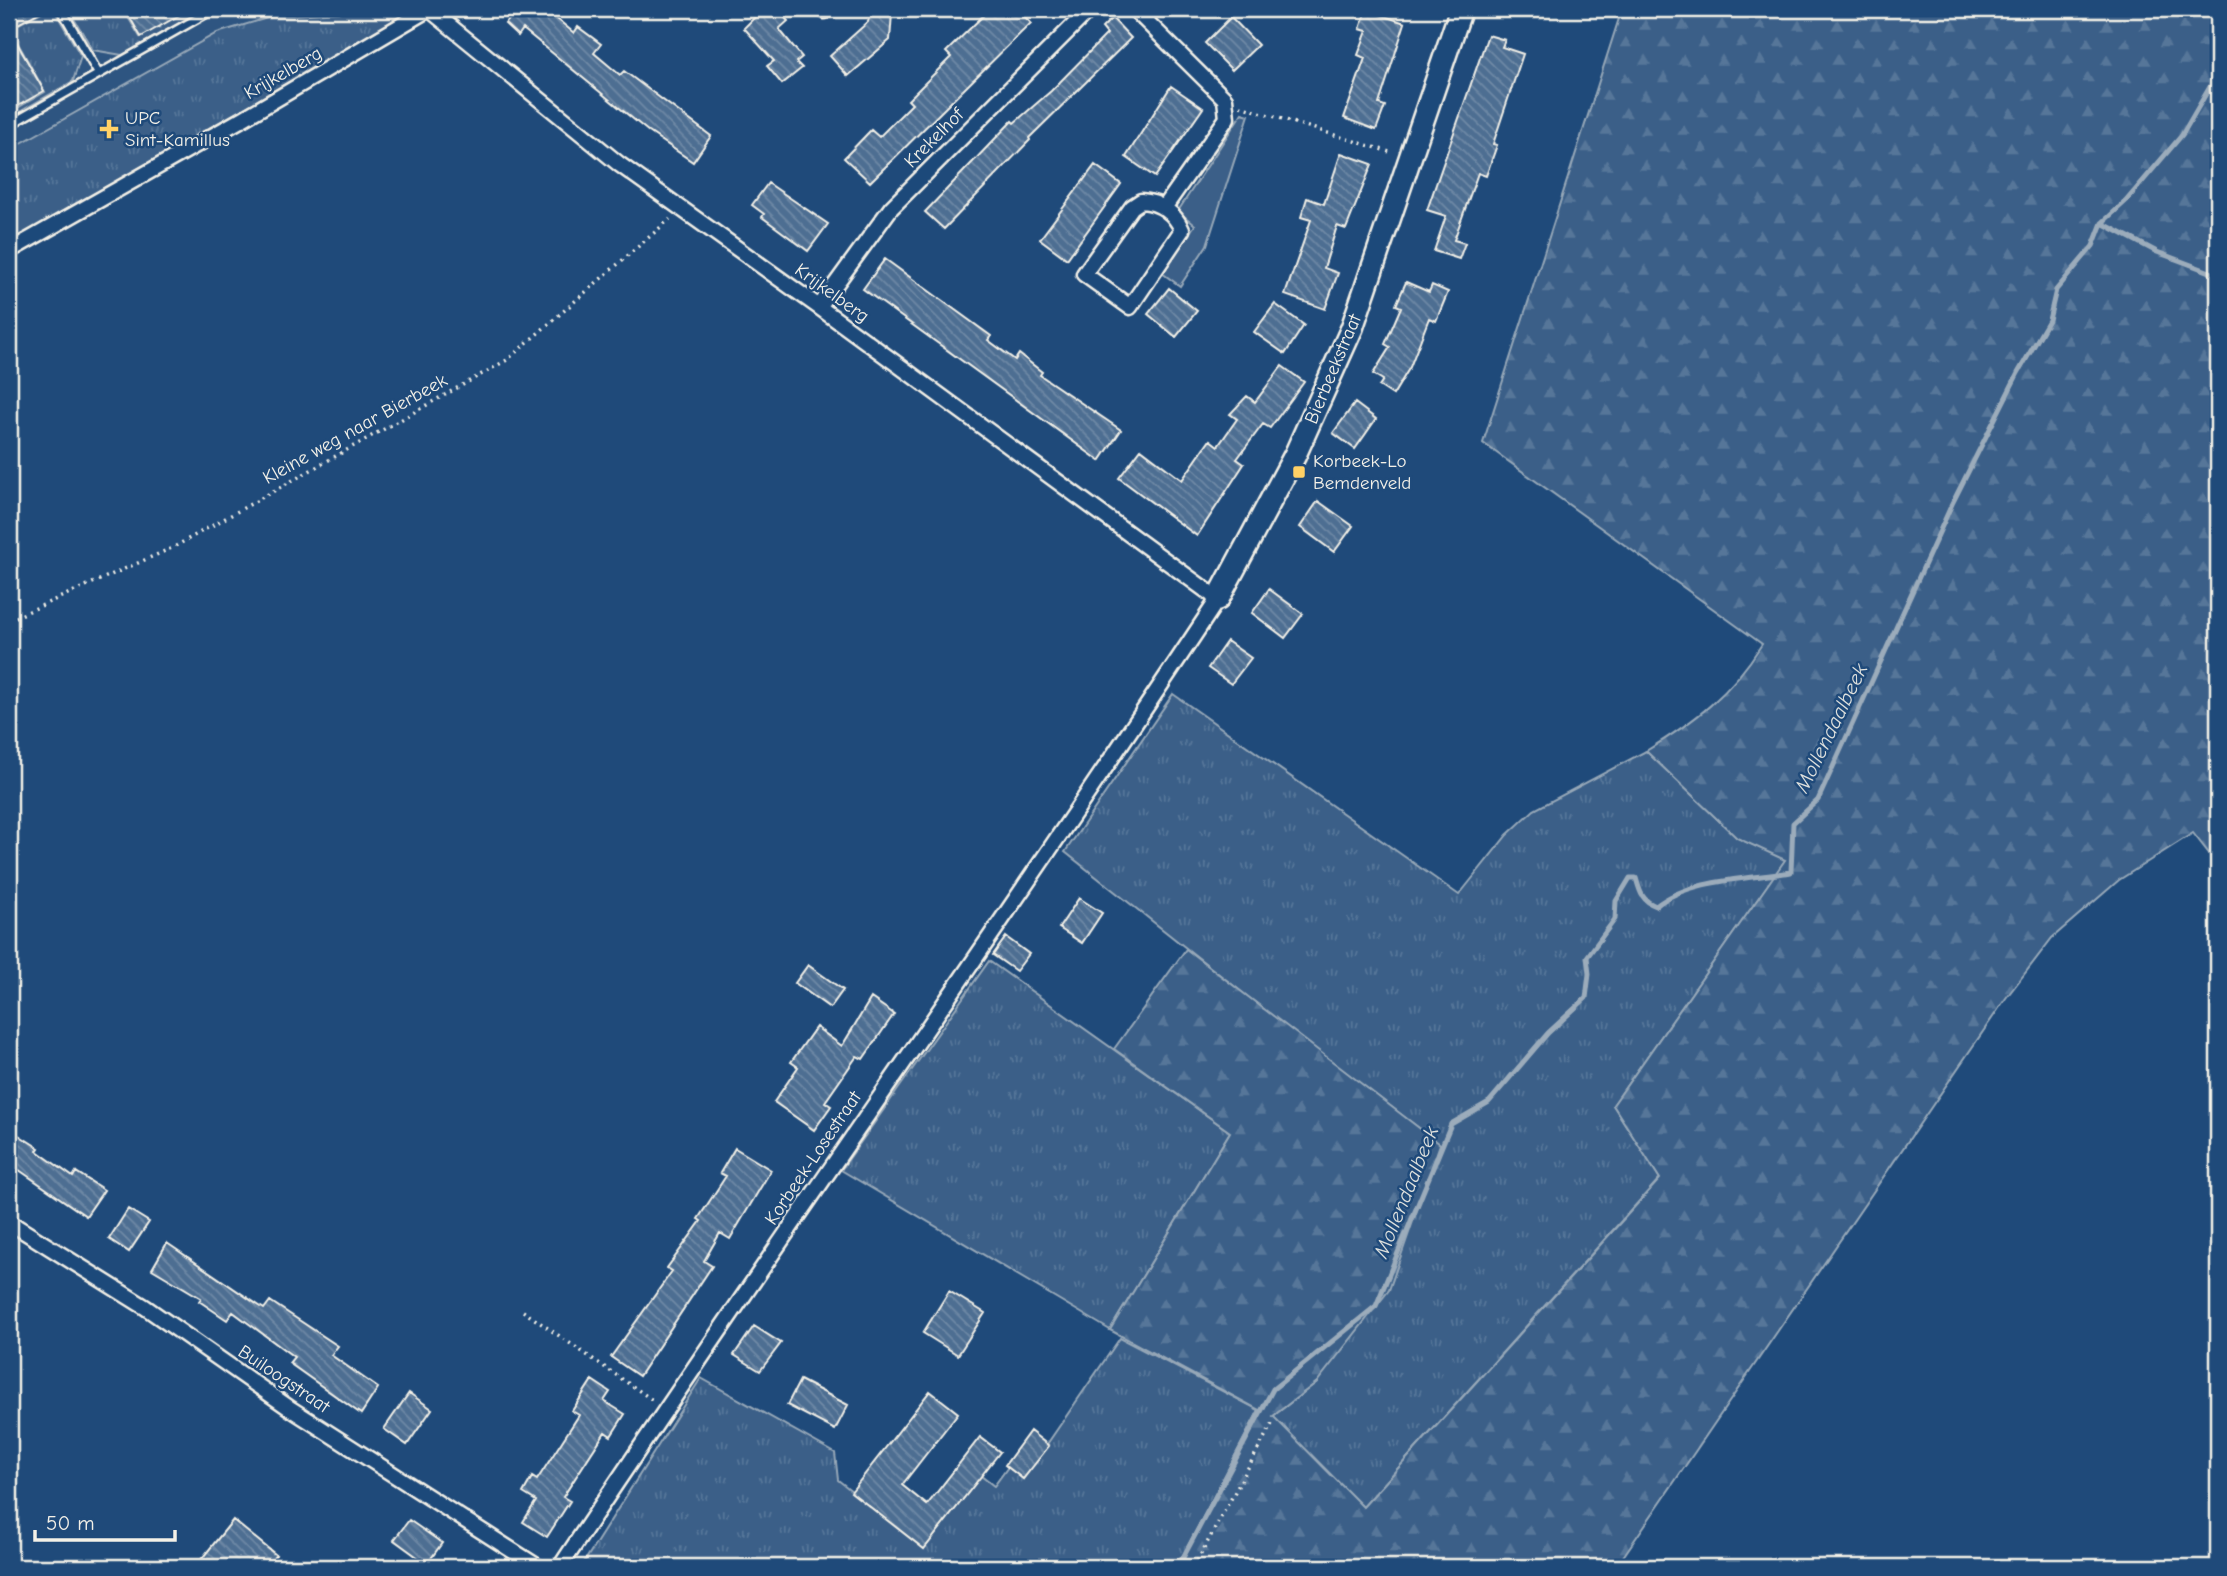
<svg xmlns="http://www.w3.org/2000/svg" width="2227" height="1576" font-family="'Comic Neue',sans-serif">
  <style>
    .built { fill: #2d5581 }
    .grass { fill: url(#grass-tufts); stroke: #97a8b8; stroke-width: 2 }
    .forest { fill: url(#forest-firs); stroke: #97a8b8; stroke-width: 2 }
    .park { fill: #3a5f88; stroke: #97a8b8; stroke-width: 2 }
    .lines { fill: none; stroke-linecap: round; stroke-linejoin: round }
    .stream { stroke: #9cacbb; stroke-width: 5 }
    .building { fill: url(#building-back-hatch); stroke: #f4f1e8; stroke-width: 2 }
    .lane-casing { stroke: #f4f1e8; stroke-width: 12 }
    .street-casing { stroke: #f4f1e8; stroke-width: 19 }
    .secondary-casing { stroke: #f4f1e8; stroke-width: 26 }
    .path { stroke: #f4f1e8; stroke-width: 3.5; stroke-dasharray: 2 5; stroke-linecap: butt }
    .lane { stroke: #1f4a7a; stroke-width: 7 }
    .street { stroke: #1f4a7a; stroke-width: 14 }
    .secondary { stroke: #1f4a7a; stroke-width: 21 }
    .poi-dot { fill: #ffd166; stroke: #1f4a7a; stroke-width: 2.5 }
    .labels { text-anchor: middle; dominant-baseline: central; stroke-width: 5; stroke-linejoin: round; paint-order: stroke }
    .street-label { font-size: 19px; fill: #f4f1e8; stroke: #1f4a7a }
    .poi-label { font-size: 19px; fill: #f4f1e8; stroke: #1f4a7a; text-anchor: start }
    .water-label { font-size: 21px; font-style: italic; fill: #dee0dd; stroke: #1f4a7a }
  </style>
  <defs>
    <pattern id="grass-tufts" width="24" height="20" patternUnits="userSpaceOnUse" patternTransform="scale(1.75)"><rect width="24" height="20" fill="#3a5f88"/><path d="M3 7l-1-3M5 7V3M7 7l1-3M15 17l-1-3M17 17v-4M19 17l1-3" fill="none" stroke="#577699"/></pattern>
    <pattern id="forest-firs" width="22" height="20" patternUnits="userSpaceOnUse" patternTransform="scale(1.75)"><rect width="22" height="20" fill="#3a5f88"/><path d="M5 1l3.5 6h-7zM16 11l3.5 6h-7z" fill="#577699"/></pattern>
    <pattern id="building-back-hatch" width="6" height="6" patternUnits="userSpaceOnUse" patternTransform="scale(1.75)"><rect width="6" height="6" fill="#4d6e92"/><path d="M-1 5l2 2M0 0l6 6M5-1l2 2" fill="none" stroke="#708aa6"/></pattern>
  </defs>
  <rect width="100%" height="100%" fill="#1f4a7a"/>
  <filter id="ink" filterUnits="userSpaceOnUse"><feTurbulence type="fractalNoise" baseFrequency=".0143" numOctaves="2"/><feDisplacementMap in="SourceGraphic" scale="14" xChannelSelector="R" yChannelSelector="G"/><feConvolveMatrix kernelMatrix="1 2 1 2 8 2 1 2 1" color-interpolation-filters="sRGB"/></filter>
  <g filter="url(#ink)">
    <path class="built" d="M9 9H420L9 242Z"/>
    <path class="grass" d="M47 9H63L56 13 81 56 73 81 9 118V113L45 92 9 27V16L13 14 19 24Z
      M68 9H123L140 37 176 16 173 9H204L122 55 93 50Z
      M395 9H403L407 15 9 242V150L217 33 274 16Z
      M1173 694 1459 895 1507 835 1534 810 1646 751 1737 838 1786 859 1613 1105 1660 1178 1363 1507 1272 1417 1317 1382 1440 1144 1282 1024 1065 852Z
      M989 961 1230 1132 1110 1330 841 1170Z
      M1120 1338 1259 1410 1177 1567H581L701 1378 835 1453 838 1480 924 1548 981 1476 994 1486 1008 1467 1023 1479Z"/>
    <path class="forest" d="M1622 9H2218V865L2193 833 2119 880 2052 938 2006 998 1616 1567H1177L1259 1410 1110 1330 1230 1132 1114 1049 1186 949 1440 1144 1389 1290 1317 1382 1273 1416 1363 1507 1660 1179 1613 1105 1785 860 1737 838 1646 751C1695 721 1730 695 1762 644L1483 443Z"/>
    <path class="park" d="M1242 113 1249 115 1207 245 1180 286 1162 273 1195 225 1178 211Z"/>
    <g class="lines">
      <path class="stream" d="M2102 223 2157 252 2218 275
        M1178 1567 1273 1389 1376 1306 1451 1124 1489 1102 1548 1033 1586 998 1589 974 1587 957 1615 919 1616 901 1630 878H1636C1640 892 1642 901 1656 906 1689 879 1749 879 1791 872L1793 823 1818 800 1952 504 2018 373 2049 320 2056 290 2093 246 2102 223 2126 201 2182 135 2218 73"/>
    </g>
    <path class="building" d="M9 9H45L9 29 44 91 9 111Z
      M125 9H190L141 37Z
      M518 9H545L574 33 578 27 601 44 594 53 620 75 624 71 711 136 693 162 649 132 523 29 518 36 505 24Z
      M748 9H777L788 21 779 29 802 57 796 62 802 68 782 84 767 66 774 61 744 28 755 17Z
      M871 9 892 13 890 40 848 76 830 56 868 22Z
      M990 9H1017L1031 23 870 182 844 158 871 130 879 137 912 104 908 100 951 57 946 52Z
      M1366 10 1405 23 1379 104 1385 106 1376 130 1344 118 1365 58 1358 55 1367 31 1360 29Z
      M1231 17 1258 45 1232 70 1205 43Z
      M1112 18 1131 38 1029 138 1030 140 944 229 925 212 1012 121 1014 123 1051 91 1107 34 1102 28Z
      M1488 35 1505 40 1502 47 1523 54 1493 144 1497 145 1486 176 1478 173 1454 240 1465 243 1459 259 1434 251 1446 216 1427 210Z
      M1171 86 1203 108 1155 177 1126 157Z
      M1341 153 1372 164 1346 229 1337 226 1324 268 1338 273 1325 309 1285 295 1311 220 1301 217 1307 198 1324 204Z
      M1095 165 1121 184 1067 259 1040 239Z
      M768 183 828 224 808 251 762 217 764 214 752 205Z
      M885 259 991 336 988 340 1015 360 1019 354 1042 372 1040 375 1121 430 1100 461 863 289Z
      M1406 282 1429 292 1432 285 1448 292 1436 321 1429 318 1410 367 1393 395 1379 386 1383 380 1373 374 1390 347 1385 344 1401 307 1396 305Z
      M1169 288 1197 311 1176 337 1148 314Z
      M1275 304 1304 325 1285 354 1254 332Z
      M1282 366 1304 382 1270 428 1263 424 1237 459 1244 464 1197 536 1119 478 1141 449 1182 480 1210 440 1218 446 1237 419 1230 414 1247 396 1255 402Z
      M1355 403 1376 419 1355 449 1333 433Z
      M1318 501 1353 526 1334 552 1300 527Z
      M1269 589 1303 614 1285 638 1252 613Z
      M1227 641 1251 658 1231 684 1208 668Z
      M1079 898 1102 913 1082 943 1059 928Z
      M1006 937 1029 954 1016 971 993 955Z
      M808 965 843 990 830 1008 795 983Z
      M871 998 894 1014 863 1059 857 1056 825 1102 831 1106 814 1130 774 1102 798 1067 791 1062 816 1027 842 1046Z
      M9 1129 39 1148 37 1151 73 1177 76 1172 104 1190 86 1216 9 1163Z
      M735 1148 771 1170 730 1239 720 1233 704 1261 712 1266 639 1376 611 1357 672 1271 667 1268 701 1221 698 1219 726 1176 720 1173Z
      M128 1209 149 1222 129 1252 109 1239Z
      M167 1243 264 1309 270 1301 338 1346 331 1355 378 1388 361 1414 289 1363 294 1357 233 1312 227 1320 199 1301 201 1298 152 1269Z
      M949 1291 985 1313 958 1355 923 1333Z
      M754 1326 781 1343 760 1371 734 1355Z
      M592 1380 610 1392 604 1401 625 1414 611 1436 605 1432 563 1497 570 1501 547 1537 523 1522 536 1501 523 1493 532 1477 537 1480 579 1415 572 1411Z
      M800 1380 848 1405 835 1430 787 1405Z
      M930 1391 958 1413 902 1485 927 1505 980 1437 1000 1452 924 1549 851 1492Z
      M409 1393 432 1409 407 1445 384 1429Z
      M1030 1431 1049 1446 1023 1479 1005 1465Z
      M233 1520 276 1555 266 1567H195Z
      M409 1520 442 1543 427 1564 394 1540Z"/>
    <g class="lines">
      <g class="lane-casing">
        <path id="lane" d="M61 9 98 73
          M9 125 214 9"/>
      </g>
      <g class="street-casing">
        <path id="street" d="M429 9 619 164 819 307 1218 599C1003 925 776 1242 560 1567
          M824 9 825 11
          M1134 9 1225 99 1227 118 1164 208
          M1141 201C1160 202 1175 213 1182 230L1130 307 1084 274 1132 207Z
          M9 251 244 118 429 9
          M819 307 891 208 1090 9
          M9 1222 145 1307 291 1409 538 1567"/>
      </g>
      <g class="secondary-casing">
        <path id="secondary" d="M1218 599 1295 455 1352 328 1461 9"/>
      </g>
      <path class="path" d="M1240 106 1393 153
        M9 620 174 547 507 360 670 219
        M523 1311 654 1401
        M1194 1567 1274 1420"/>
      <use href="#lane" class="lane"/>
      <use href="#street" class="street"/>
      <use href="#secondary" class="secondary"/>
    </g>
  </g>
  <g class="poi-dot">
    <path d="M105.5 118.5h7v7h7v7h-7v7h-7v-7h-7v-7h7z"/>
    <rect x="1292" y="465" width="14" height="14" rx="3.5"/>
  </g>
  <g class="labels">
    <g class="street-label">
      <text transform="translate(283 73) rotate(-30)">Krijkelberg</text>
      <text transform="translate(934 138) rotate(-45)">Krekelhof</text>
      <text transform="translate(832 293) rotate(36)">Krijkelberg</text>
      <text transform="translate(1333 369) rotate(-67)">Bierbeekstraat</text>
      <text transform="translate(355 429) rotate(-29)">Kleine weg naar Bierbeek</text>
      <text transform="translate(813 1158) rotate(-56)">Korbeek-Losestraat</text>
      <text transform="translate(284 1379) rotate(34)">Builoogstraat</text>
    </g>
    <g class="poi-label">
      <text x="125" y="118">UPC<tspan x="125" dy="22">Sint-Kamillus</tspan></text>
      <text x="1313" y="461">Korbeek-Lo<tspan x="1313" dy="22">Bemdenveld</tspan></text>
    </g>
    <g class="water-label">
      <text transform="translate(1831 728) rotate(-64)">Mollendaalbeek</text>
      <text transform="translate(1406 1192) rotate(-68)">Mollendaalbeek</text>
    </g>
  </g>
  <rect width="2227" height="1576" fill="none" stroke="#1f4a7a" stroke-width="35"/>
  <rect x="18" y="18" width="2192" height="1541" fill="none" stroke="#f4f1e8" stroke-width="2.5" filter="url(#ink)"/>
  <path d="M35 1530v10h140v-10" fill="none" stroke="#f4f1e8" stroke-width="3.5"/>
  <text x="46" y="1530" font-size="21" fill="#f4f1e8" stroke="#1f4a7a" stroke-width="5" paint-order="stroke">50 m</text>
</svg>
